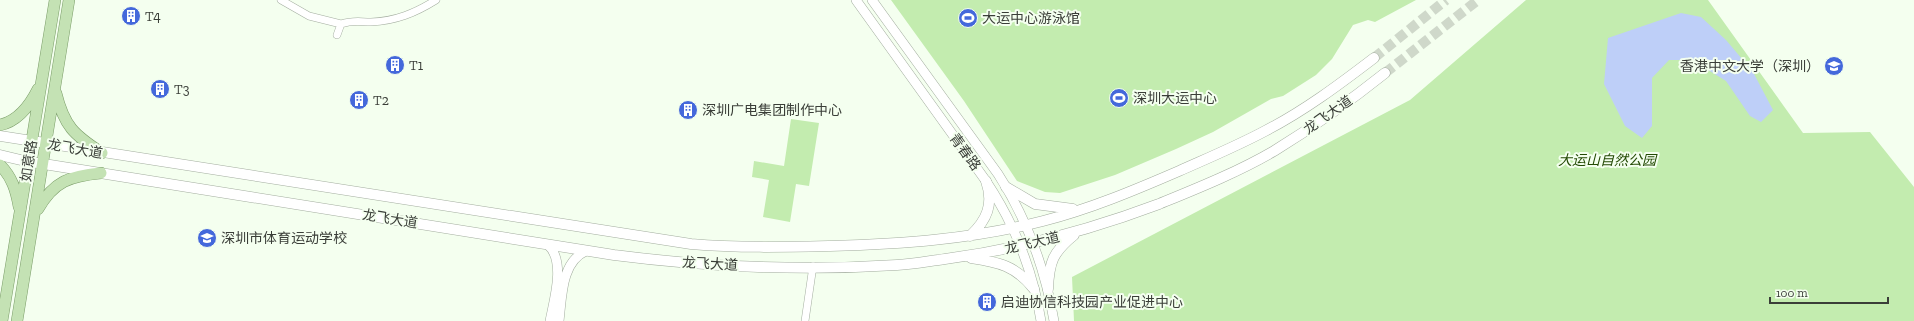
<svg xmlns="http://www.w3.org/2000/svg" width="1914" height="321" font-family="'Zilla Slab','Noto Sans SC',serif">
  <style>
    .green { fill: #c3ecaf }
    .water { fill: #becff8 }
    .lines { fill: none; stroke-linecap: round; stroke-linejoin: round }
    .secondary-tunnel { stroke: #cfd8ca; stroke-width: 10; stroke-dasharray: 10 5; stroke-linecap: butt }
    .minor-casing { stroke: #a3ad9f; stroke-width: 8 }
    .tertiary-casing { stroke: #a3ad9f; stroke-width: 10 }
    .secondary-casing { stroke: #a3ad9f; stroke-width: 11 }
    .primary-casing { stroke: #7a9c68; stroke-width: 12 }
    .minor { stroke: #fff; stroke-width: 7 }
    .tertiary { stroke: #fff; stroke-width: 9 }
    .secondary { stroke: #fff; stroke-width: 10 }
    .primary { stroke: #c4e2b4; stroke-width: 11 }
    .labels { text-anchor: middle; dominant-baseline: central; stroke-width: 4; stroke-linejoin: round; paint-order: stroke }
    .poi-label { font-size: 14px; fill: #3a3e38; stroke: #f4ffef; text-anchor: start }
    .street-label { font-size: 14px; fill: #3a3e38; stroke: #f4ffef }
    .park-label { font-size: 14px; font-style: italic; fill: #234a04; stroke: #f4ffef }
  </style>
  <rect width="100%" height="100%" fill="#f4ffef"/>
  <path class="green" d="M891 0H1416L1375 22 1368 20 1353 25 1332 59 1316 75 1283 96 1271 99 1213 132 1176 149 1115 175 1060 193 1045 192 1017 181 964 101Z
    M1526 0H1708L1803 133 1870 132 1914 187V321H1074L1072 277 1410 100Z
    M791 119 819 123 809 186 796 184 790 222 763 217 769 180 752 177 754 161 784 166Z"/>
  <path class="water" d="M1681 13 1701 17 1726 40 1753 72 1773 110 1761 122 1750 116 1726 81 1692 60H1669L1652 78V126L1642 138 1625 126 1604 84 1608 38Z"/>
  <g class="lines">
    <path class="secondary-tunnel" d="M1374 58 1446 0
      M1385 73 1478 0"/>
    <g class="minor-casing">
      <path id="minor" d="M281 0 309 16 341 24
        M337 35 341 24C353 20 359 22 371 22 396 21 415 13 436 0
        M805 321 813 266"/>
    </g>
    <g class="tertiary-casing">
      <path id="tertiary" d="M856 0 986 181C1014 223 1033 271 1041 321
        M872 0 998 174C1027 219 1045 268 1054 321
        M548 245C566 261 554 300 550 321
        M559 321C562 297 561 262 586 251"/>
    </g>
    <g class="secondary-casing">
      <path id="secondary" d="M0 136 691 244C738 248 783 247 830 246 902 244 973 239 1043 221 1090 209 1135 190 1179 171 1208 158 1237 146 1265 131 1304 111 1340 84 1374 58
        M0 155 25 161 614 255C707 267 804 271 897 265 913 264 929 261 945 259 1019 249 1090 230 1159 204 1198 188 1238 172 1274 151 1313 127 1350 101 1385 73
        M1006 187 1035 204 1073 209
        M970 236C987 220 994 204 986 181
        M971 258C999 262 1016 266 1034 289
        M1048 289C1049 262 1053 252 1074 235"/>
    </g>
    <g class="primary-casing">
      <path id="primary" d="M56 93C64 126 74 135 102 153
        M0 125C19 121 30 105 38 89
        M0 165C12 177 16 190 19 207
        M38 209C54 181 70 176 101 173
        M2 321 55 0
        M17 321 69 0"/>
    </g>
    <use href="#minor" class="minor"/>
    <use href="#tertiary" class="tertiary"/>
    <use href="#secondary" class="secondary"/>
    <use href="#primary" class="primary"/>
  </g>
  <defs>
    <g id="building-disc" transform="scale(1)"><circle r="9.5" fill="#4468db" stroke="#f4ffef"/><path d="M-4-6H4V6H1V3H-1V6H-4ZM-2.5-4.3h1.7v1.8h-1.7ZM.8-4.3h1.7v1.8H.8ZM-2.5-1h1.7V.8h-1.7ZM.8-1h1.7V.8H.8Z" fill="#fff"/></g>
    <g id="stadium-disc" transform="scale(1)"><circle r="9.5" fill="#4468db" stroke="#f4ffef"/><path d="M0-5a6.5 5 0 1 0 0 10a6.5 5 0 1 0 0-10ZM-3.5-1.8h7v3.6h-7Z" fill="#fff"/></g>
    <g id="university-disc" transform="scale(1)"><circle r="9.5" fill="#4468db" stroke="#f4ffef"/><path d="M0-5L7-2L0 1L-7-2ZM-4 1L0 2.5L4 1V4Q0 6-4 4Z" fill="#fff"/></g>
    <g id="school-disc" transform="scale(1)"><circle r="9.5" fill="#4468db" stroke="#f4ffef"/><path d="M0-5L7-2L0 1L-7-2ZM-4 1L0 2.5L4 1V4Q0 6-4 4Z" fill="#fff"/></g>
  </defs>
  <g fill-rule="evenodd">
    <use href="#building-disc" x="131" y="16"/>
    <use href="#stadium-disc" x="968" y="18"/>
    <use href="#building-disc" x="395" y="65"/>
    <use href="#university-disc" x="1834" y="66"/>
    <use href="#building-disc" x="160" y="89"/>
    <use href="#stadium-disc" x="1119" y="98"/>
    <use href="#building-disc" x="359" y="100"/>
    <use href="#building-disc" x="688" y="110"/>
    <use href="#school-disc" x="207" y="238"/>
    <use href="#building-disc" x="987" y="302"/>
  </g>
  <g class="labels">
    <g class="poi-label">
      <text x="145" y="16">T4</text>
      <text x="982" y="18">大运中心游泳馆</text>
      <text x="409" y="65">T1</text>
      <text x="1820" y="66" text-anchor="end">香港中文大学（深圳）</text>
      <text x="174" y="89">T3</text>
      <text x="1133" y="98">深圳大运中心</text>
      <text x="373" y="100">T2</text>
      <text x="702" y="110">深圳广电集团制作中心</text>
      <text x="221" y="238">深圳市体育运动学校</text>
      <text x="1001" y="302">启迪协信科技园产业促进中心</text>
    </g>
    <g class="street-label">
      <text transform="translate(1328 115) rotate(-35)">龙飞大道</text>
      <text transform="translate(75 149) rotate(10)">龙飞大道</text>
      <text transform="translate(965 152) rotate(54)">青春路</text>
      <text transform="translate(29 161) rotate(-81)">如意路</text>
      <text transform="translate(390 219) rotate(9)">龙飞大道</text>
      <text transform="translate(1032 243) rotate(-13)">龙飞大道</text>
      <text transform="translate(710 264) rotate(3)">龙飞大道</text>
    </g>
    <g class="park-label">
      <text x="1607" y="160">大运山自然公园</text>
    </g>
  </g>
  <path d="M1770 297v6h118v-6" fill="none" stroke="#3a3e38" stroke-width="2"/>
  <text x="1776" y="297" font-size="12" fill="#3a3e38" stroke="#f4ffef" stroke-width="3" paint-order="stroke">100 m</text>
</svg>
